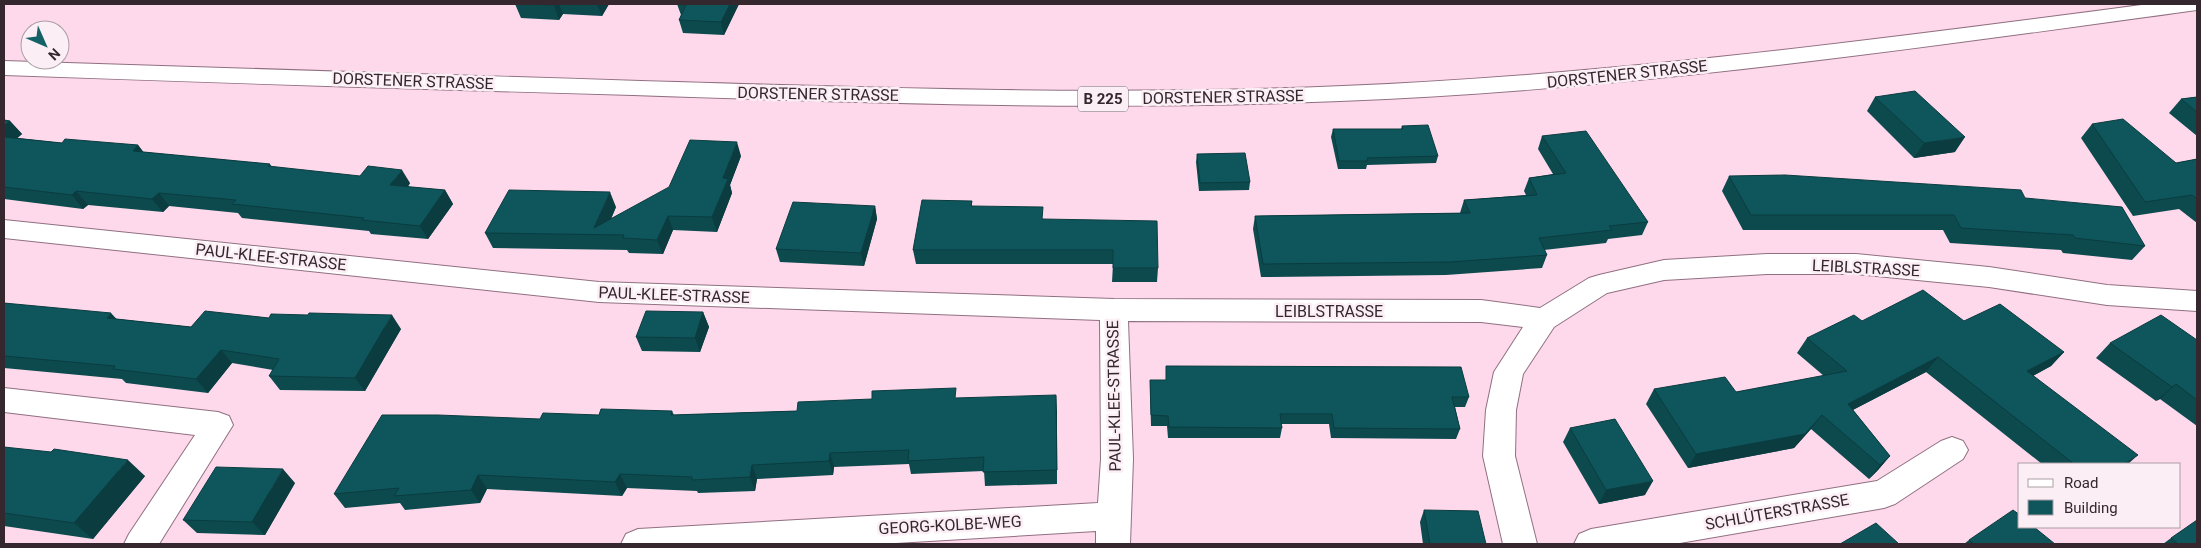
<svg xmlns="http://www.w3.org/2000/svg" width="2201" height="548" font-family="Roboto,sans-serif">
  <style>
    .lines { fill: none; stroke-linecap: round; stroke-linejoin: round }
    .minor-casing { stroke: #907080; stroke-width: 2 }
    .primary-casing { stroke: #907080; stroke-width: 2 }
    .minor { fill: #fff; fill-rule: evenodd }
    .primary { fill: #fff; fill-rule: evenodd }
    .wall { fill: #0c4a4e }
    .shaded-wall { fill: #0a3c40 }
    .building { fill: #0e565b; stroke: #0a3c40 }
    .labels { text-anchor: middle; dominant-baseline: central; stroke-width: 5; stroke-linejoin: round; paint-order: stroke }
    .shield { fill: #fceef5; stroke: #71636a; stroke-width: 1 }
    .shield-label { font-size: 15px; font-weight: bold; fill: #35272e }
    .street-label { font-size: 16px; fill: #35272e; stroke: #fceef5 }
  </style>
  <rect width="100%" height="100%" fill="#fed9eb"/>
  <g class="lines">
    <g class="minor-casing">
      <path id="minor" d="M4 220 599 282 1114 299 1481 300 1540 308 1589 278 1599 275 1664 260 1767 254H1856L1989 267 2107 285 2197 291V311L2107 305 1989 287 1856 274H1767L1664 280 1607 293 1554 327 1523 374 1516 410 1515 456 1537 544H1503L1483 456 1486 410 1494 372 1523 327 1481 322 1128 321 1133 459 1130 544H1096V531L879 544H621L626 534 638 529 1098 503 1101 459 1100 320 599 302 4 238Z
        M4 388 218 412 229 416 233 425 159 544H124L129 534 195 435 4 412Z
        M1952 437 1963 441 1968 450 1963 459 1895 504 1884 508 1674 544H1574L1579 534 1591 529 1877 481 1941 441Z"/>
    </g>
    <g class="primary-casing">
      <path id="primary" d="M2149 4H2197V10C1913 49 1628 90 1340 101 1105 111 869 103 633 95 423 89 214 83 4 75V61C216 68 429 74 641 81 875 88 1109 96 1343 86 1614 75 1881 39 2149 4Z"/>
    </g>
    <use href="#minor" class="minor"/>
    <use href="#primary" class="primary"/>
  </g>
  <path class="wall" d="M515 4H609L602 16 563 14 559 20 521 18Z
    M677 4H739L724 35 683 33 679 20 681 15Z
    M1875 97 1955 152 1914 158 1867 111Z
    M2197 97V136L2169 113 2181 99Z
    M4 120 10 121 22 134 17 138 62 143 138 145 143 152 270 164 272 167 410 183 408 187 445 190 453 204 428 239 371 234 369 231 242 218 238 213 169 206 163 212 88 205 83 209 4 199Z
    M2092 124 2176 163 2197 159V223L2179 209 2133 216 2081 138Z
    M1402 126 1438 156 1436 163 1367 165 1366 169H1338L1331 137 1333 129H1401Z
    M1542 136 1648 222 1642 235 1608 239 1606 243 1544 250 1547 255 1542 268 1446 275 1261 277 1253 229 1255 216 1460 213 1464 200 1526 195 1524 191 1529 178 1553 174 1538 149Z
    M1197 154 1250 182 1249 190 1199 191 1196 162Z
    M741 156 730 185 732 193 717 232 673 230 663 254 629 253 627 250 493 248 485 233 616 207 611 219Z
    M1729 176 2025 198 2145 246 2132 260 2063 253 2061 250 1950 243 1943 230H1743L1722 191Z
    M972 201V206L1044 219 1158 268 1157 282H1112L1113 264H916L913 250Z
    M875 206 877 219 864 266 780 262 776 249Z
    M4 303 117 319 191 327 269 318 401 329 365 391 280 390 269 376 273 370 232 363 208 393 126 383 122 379 4 368Z
    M703 312 709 327 700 352 642 351 636 337Z
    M1862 321H1964L2064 352 2051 366 2033 376 2128 464H2042L1926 372 1853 410 1890 456 1878 470 1869 479 1811 429 1794 448 1688 468 1646 404 1654 389 1736 392 1824 376 1797 353 1807 338Z
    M2197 340V426L2160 399 2156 401 2096 358 2110 343Z
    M1166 366 1469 397 1465 407H1455L1460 429 1456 439 1331 438 1329 424H1281L1282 428 1280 438H1168L1167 426H1151L1150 390V380H1166Z
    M957 398 1057 410V484L985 486 984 471 911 474 909 464 834 467 833 475 757 479 755 491 698 493 697 491 627 488 622 496 487 489 480 503 405 510 400 503 345 508 334 494 540 419 672 411 674 415 797 411Z
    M1570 428 1645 495 1599 504 1563 442Z
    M4 447 145 476 93 539 4 526Z
    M295 483 265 535 197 533 183 520Z
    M1424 510 1486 544H1423L1420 522Z
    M2171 538 2197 544H2163Z
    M1969 540 2055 544H1964Z"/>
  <path class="shaded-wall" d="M555 4H559L563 14 559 20 554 5Z
    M597 4H609L602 16Z
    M730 4H739L724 35 721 22Z
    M10 121 22 134 4 150V126Z
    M1965 137 1955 152 1914 158 1924 143Z
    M737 142 741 156 730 185 732 193 717 232 712 217 723 178Z
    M138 145 149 159 133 151Z
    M402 170 410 183 398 199 390 185Z
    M445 190 453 204 428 239 420 226Z
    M76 191 88 205 83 209 72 195Z
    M610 192 616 207 604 235 594 228Z
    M159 193 169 206 163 212 152 199Z
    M875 206 877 219 864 266 861 253Z
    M668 216 673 230 663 254 657 240Z
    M703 312 709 327 700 352 695 338Z
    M111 313 124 327 107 318Z
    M392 315 401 329 365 391 355 378Z
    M221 350 232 363 208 393 196 379Z
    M2064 352 2051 366 2014 386 2027 371Z
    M1938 357 1926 372 1837 418 1848 404Z
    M2176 384 2160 399 2156 401 2172 387Z
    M1056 395 1057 410V484V470Z
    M1822 415 1811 429 1794 448 1688 468 1696 454Z
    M830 453 834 467 833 475 829 461Z
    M2138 455 2128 464H2124Z
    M1890 456 1878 470 1869 479 1880 465Z
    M128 460 145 476 93 539 74 523Z
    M752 465 757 479 755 491 750 477Z
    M283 469 295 483 265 535 252 522Z
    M620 474 627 488 622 496 615 482Z
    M478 475 487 489 480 503 471 490Z
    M1653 481 1645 495 1599 504 1606 490Z"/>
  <path class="building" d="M515 4H555L554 5Z
    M677 4H730L721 22 679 20 686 5Z
    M1915 91 1965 137 1924 143 1875 97Z
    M2197 97V112L2181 99Z
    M2123 119 2176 163 2197 159V199L2192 195 2145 202 2092 124Z
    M4 120 10 121 4 126Z
    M1428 125 1438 156 1367 158 1368 161H1339L1333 129H1403L1402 126Z
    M1586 131 1648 222 1609 226 1612 230 1539 238 1547 255 1450 262 1263 264 1255 216 1470 213 1464 200 1537 195 1529 178 1566 173 1542 136Z
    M4 137 62 143 65 139 138 145 133 151 270 164 268 166 360 176 368 166 402 170 390 185 445 190 420 226 362 220 364 218 232 204 236 200 159 193 152 199 76 191 72 195 4 187Z
    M690 140 737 142 723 178 728 179 712 217 668 216 657 240 623 238 624 235 485 233 509 190 610 192 594 228 669 187Z
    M1245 153 1250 182 1200 183 1197 154Z
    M1785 175 2021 190 2025 198 2122 207 2145 246 2075 238 2073 235 1961 228 1954 215H1751L1729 176Z
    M922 200 972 201 971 206 1043 207 1042 219 1157 221 1158 268H1113V250H913Z
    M793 202 875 206 861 253 776 249Z
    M1923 290 1964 321 2000 304 2064 352 2027 371 2138 455 2124 464H2074L1938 357 1848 404 1890 456 1880 465 1822 415 1805 434 1696 454 1654 389 1725 377 1736 392 1847 371 1807 338 1854 315 1862 321Z
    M4 303 111 313 107 318 191 327 205 311 269 318 271 314 308 315 309 313 392 315 355 378 269 376 279 359 221 350 196 379 113 369 115 366 4 356Z
    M646 311 703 312 695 338 636 337Z
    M2161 315 2197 340V400L2176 384 2172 387 2110 343Z
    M1166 366 1461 367 1469 397H1452L1460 429 1334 428 1332 414H1280L1282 428 1169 427 1168 416 1151 415 1150 380H1166Z
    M956 388 955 398 1056 395 1057 470 983 472 984 457 908 461 909 450 830 453 829 461 752 465 750 477 692 480V477L620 474 615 482 478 475 471 490 394 496 399 488 334 494 382 415H438L540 419 543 413 599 415 601 409 672 411 671 415 797 411 798 402 872 399V391Z
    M1615 419 1653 481 1606 490 1570 428Z
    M4 447 51 452 54 449 128 460 74 523 4 513Z
    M216 467 283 469 252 522 183 520Z
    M1424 510 1478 511 1486 544H1430Z
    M2013 510 2020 515V527H2034L2055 544H1974L1969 540Z
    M2197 520V544H2178L2171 538Z
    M1876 523 1899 544H1840Z"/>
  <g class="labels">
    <rect class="shield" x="1078" y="86.5" width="50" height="25" rx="4"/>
    <g class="shield-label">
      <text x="1103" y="99">B 225</text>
    </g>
    <g class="street-label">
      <text transform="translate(1627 74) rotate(-6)">DORSTENER STRASSE</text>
      <text transform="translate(413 81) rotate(2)">DORSTENER STRASSE</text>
      <text transform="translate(818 94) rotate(1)">DORSTENER STRASSE</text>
      <text transform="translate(1223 97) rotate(-1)">DORSTENER STRASSE</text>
      <text transform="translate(271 257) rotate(6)">PAUL-KLEE-STRASSE</text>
      <text transform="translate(1866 268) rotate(3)">LEIBLSTRASSE</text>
      <text transform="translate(674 295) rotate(2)">PAUL-KLEE-STRASSE</text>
      <text x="1329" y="311">LEIBLSTRASSE</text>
      <text transform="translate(1114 396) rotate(-91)">PAUL-KLEE-STRASSE</text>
      <text transform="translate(1777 512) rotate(-10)">SCHLÜTERSTRASSE</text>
      <text transform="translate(950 525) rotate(-3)">GEORG-KOLBE-WEG</text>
    </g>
  </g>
  <rect width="2201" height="548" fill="none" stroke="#35272e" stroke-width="10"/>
  <rect x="2018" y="463" width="162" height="65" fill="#fceef5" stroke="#ac9ea5"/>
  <rect x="2028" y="479" width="25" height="8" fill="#ffffff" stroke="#ac9ea5"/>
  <text x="2064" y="488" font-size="15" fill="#35272e">Road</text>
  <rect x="2028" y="500" width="25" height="15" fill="#0e565b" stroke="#ac9ea5"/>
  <text x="2064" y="513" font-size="15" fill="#35272e">Building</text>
  <g transform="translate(45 45) rotate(135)"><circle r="24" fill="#fceef5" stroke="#ac9ea5"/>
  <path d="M0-4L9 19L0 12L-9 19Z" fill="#126268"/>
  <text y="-8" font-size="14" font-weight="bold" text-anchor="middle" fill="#35272e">N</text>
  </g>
</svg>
